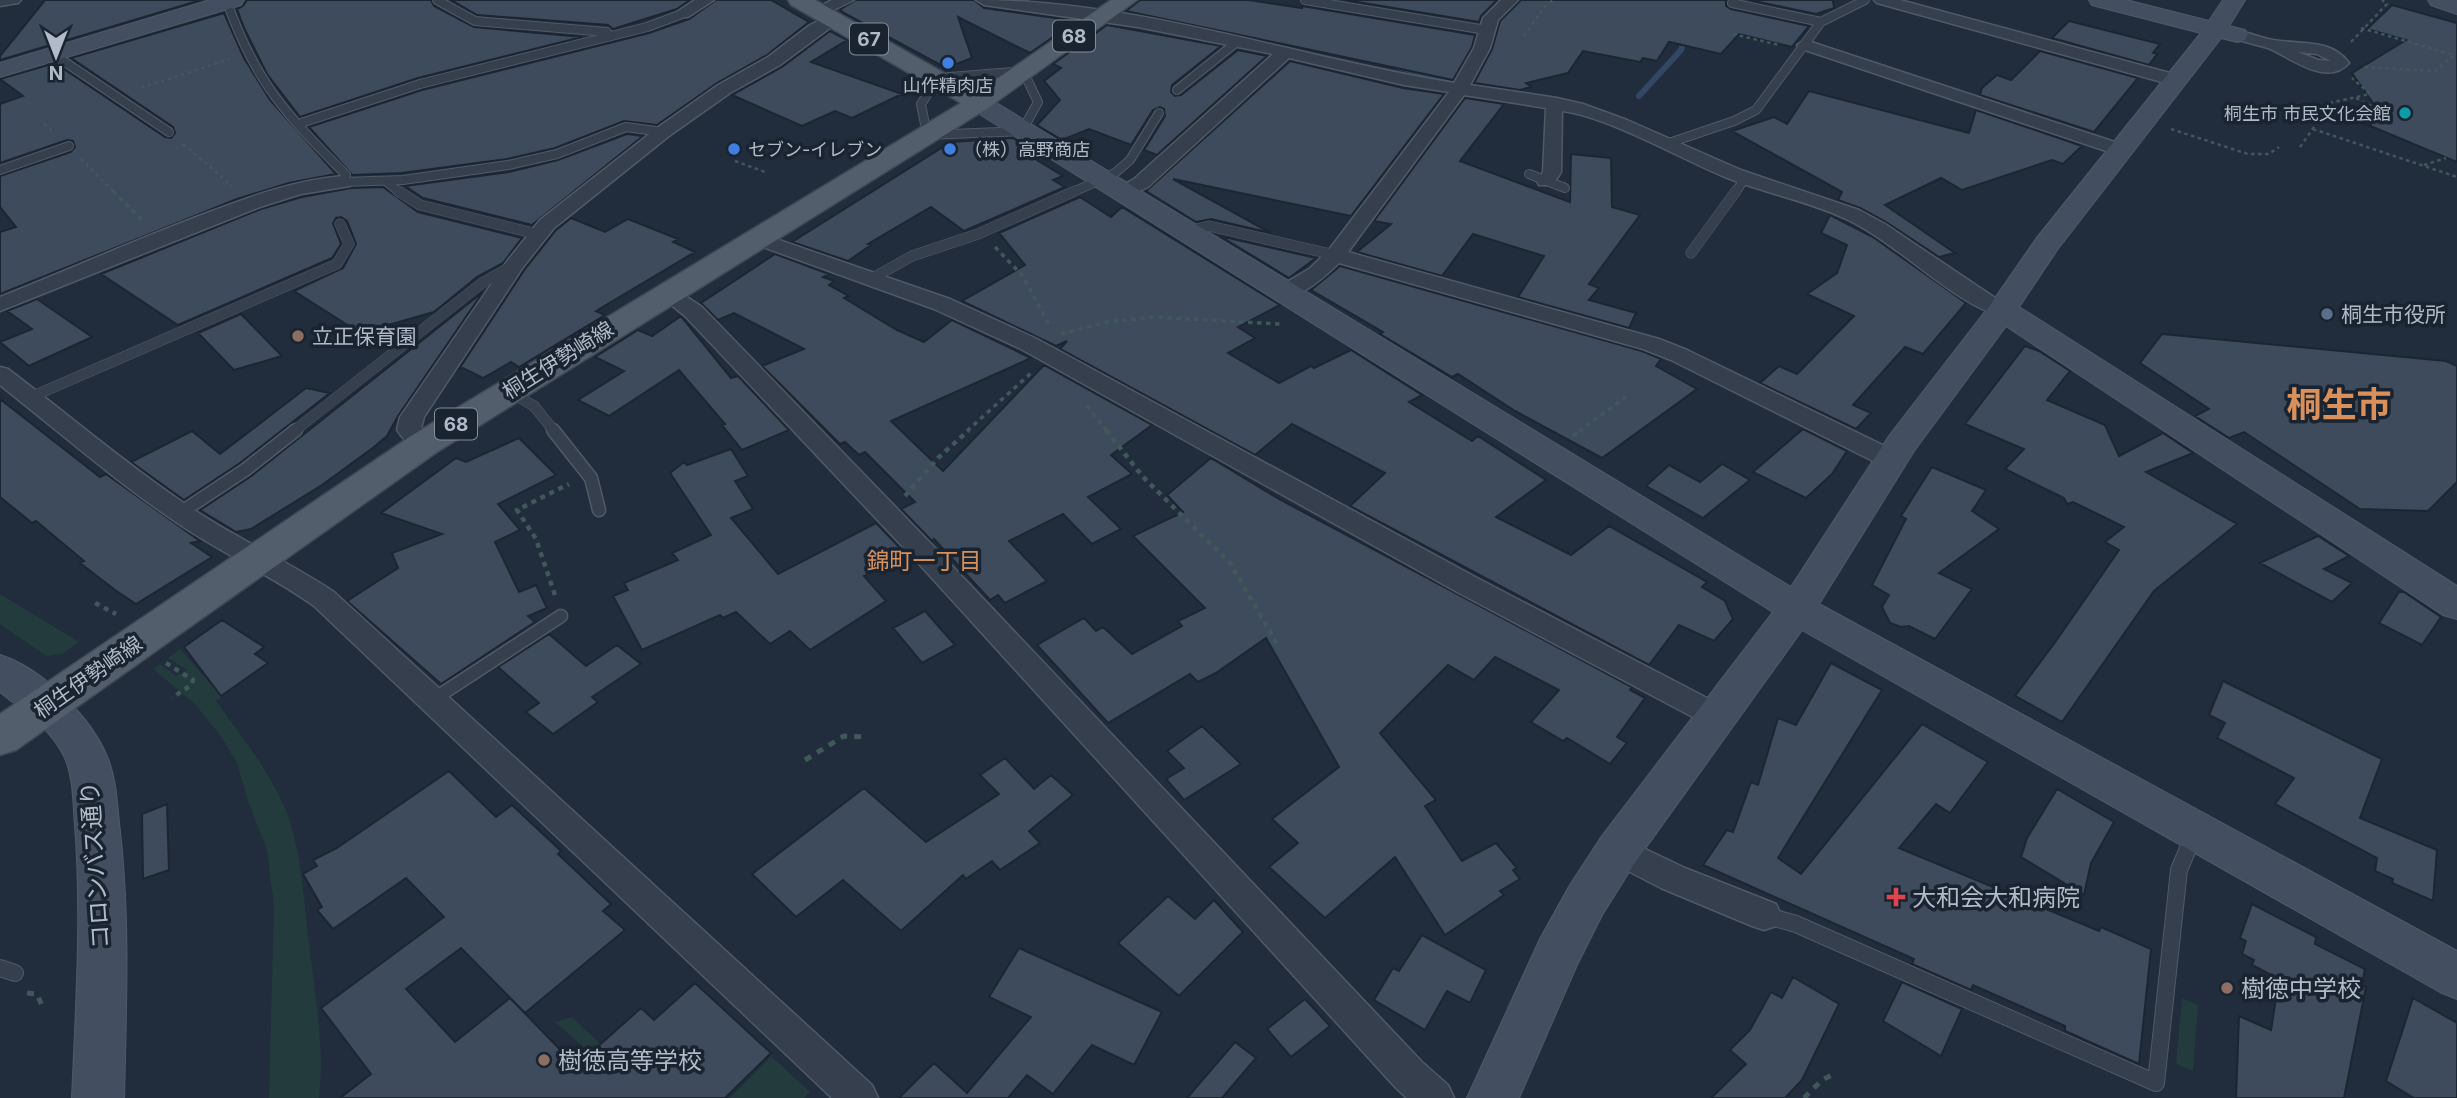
<svg xmlns="http://www.w3.org/2000/svg" width="2457" height="1098" font-family="Inter,'Noto Sans JP',sans-serif">
  <style>
    .green { fill: #233b3d }
    .lines { fill: none; stroke-linecap: round; stroke-linejoin: round }
    .stream { stroke: #324763; stroke-width: 6 }
    .building { fill: #3d4b5c; stroke: #1c2633; stroke-width: 2 }
    .lane-far3-casing { stroke: #505a67; stroke-width: 10 }
    .lane-far2-casing { stroke: #505a67; stroke-width: 11 }
    .lane-far1-casing { stroke: #505a67; stroke-width: 15 }
    .lane-casing { stroke: #505a67; stroke-width: 18 }
    .street-casing { stroke: #505a67; stroke-width: 3 }
    .secondary-casing { stroke: #505a67; stroke-width: 2 }
    .primary-casing { stroke: #3e4855; stroke-width: 3 }
    .path-far3 { stroke: #41585b; stroke-width: 2.5; stroke-dasharray: 3.5 3.5; stroke-linecap: butt }
    .path-far2 { stroke: #41585b; stroke-width: 3.5; stroke-dasharray: 4.5 4.5; stroke-linecap: butt }
    .path-far1 { stroke: #41585b; stroke-width: 4.5; stroke-dasharray: 5 5; stroke-linecap: butt }
    .path { stroke: #41585b; stroke-width: 5; stroke-dasharray: 7 7; stroke-linecap: butt }
    .lane-far3 { stroke: #353f4d; stroke-width: 8 }
    .lane-far2 { stroke: #353f4d; stroke-width: 10 }
    .lane-far1 { stroke: #353f4d; stroke-width: 12 }
    .lane { stroke: #353f4d; stroke-width: 16 }
    .street { fill: #353f4d; fill-rule: evenodd }
    .secondary { fill: #434e60; fill-rule: evenodd }
    .primary { fill: #535e6d; fill-rule: evenodd }
    .shop-dot { fill: #3f7fe0; stroke: #1a2431; stroke-width: 2.5 }
    .culture-dot { fill: #0f9aa8; stroke: #1a2431; stroke-width: 2.5 }
    .service-dot { fill: #5c6f8a; stroke: #1a2431; stroke-width: 2.5 }
    .education-dot { fill: #8d6e63; stroke: #1a2431; stroke-width: 2.5 }
    .health-dot { fill: #e0444e; stroke: #1a2431; stroke-width: 2.5 }
    .labels { text-anchor: middle; dominant-baseline: central; stroke-width: 7; stroke-linejoin: round; paint-order: stroke }
    .far-poi-label { font-size: 18px; fill: #b1bac8; stroke: #1a2431; text-anchor: start }
    .shield { fill: #1a2431; stroke: #848d9b; stroke-width: 2 }
    .shield-label { font-size: 19px; font-weight: bold; fill: #b1bac8 }
    .poi-label { font-size: 21px; fill: #b1bac8; stroke: #1a2431; text-anchor: start }
    .street-label { font-size: 21px; fill: #b1bac8; stroke: #1a2431 }
    .neighbourhood-label { font-size: 23px; fill: #da905a; stroke: #1a2431 }
    .near-street-label { font-size: 24px; fill: #b1bac8; stroke: #1a2431 }
    .near-poi-label { font-size: 24px; fill: #b1bac8; stroke: #1a2431; text-anchor: start }
    .town-label { font-size: 35px; font-weight: bold; fill: #da905a; stroke: #1a2431 }
  </style>
  <rect width="100%" height="100%" fill="#212d3c"/>
  <path class="green" d="M0 594 79 642 62 654 46 656 0 624Z
    M180 649 222 697 216 701C241 736 271 773 287 813 302 854 304 901 309 944 315 994 325 1048 319 1098H269L274 906 267 850 248 801 237 763 220 735 195 704 153 669 160 664 176 676 187 670 168 658Z
    M2182 998 2198 1005 2193 1071 2176 1064Z
    M572 1017 657 1098H641L555 1022Z
    M771 1056 810 1092 804 1098H730Z"/>
  <g class="lines">
    <path class="stream" d="M1021 0H1027
      M1396 66 1453 82
      M1639 96 1681 50 1686 35"/>
  </g>
  <path class="building" d="M45 0H201L0 60V56Z
    M247 0H431L434 6 474 27 582 37 418 78 300 117 267 74 244 28 237 9 243 6Z
    M451 0H690L677 9 613 29 608 25 477 15Z
    M716 0H771L809 22 767 55 717 83 657 125 624 121 555 148 507 159 402 173 352 175 309 127 422 90 649 33 689 19Z
    M856 0H974L984 8 1076 21 1030 53 958 17 972 58 946 68 842 12 841 9Z
    M1140 0H1248L1302 8V6L1475 35 1472 47 1453 80 1126 11Z
    M1345 0H1497L1481 16 1479 22Z
    M1521 0H1726V6L1731 9 1809 26 1792 47 1739 34 1721 54 1669 42 1657 61 1643 58 1640 62 1583 51 1568 73 1526 83 1531 87 1520 90 1474 83 1492 49 1500 21Z
    M1749 0H1833L1834 8 1816 14Z
    M2392 5 2457 23V162L2344 115 2375 106 2352 73 2406 40 2367 29Z
    M224 13 244 58 270 100 336 174 289 183 237 199 0 294V232L16 227 0 207V176L71 152 75 147 73 141 67 140 0 163V104L23 96 0 79 55 63 165 137 171 138 175 133 173 127 71 58Z
    M2069 21 2160 44 2153 53 2157 54 2149 65 2052 38Z
    M1107 25 1221 46 1172 85 1171 92 1175 96 1181 95 1238 50 1267 56 1157 155 1144 150 1165 116 1164 109 1160 107 1153 110 1131 145 1089 129 1062 140 1037 125 1060 100 1044 81 1061 68 1053 64Z
    M830 31 847 40 811 62 902 94 852 118 835 111 802 126 732 95 782 67Z
    M2040 51 2138 78 2094 132 1980 95 1982 88 1997 75 2011 80Z
    M1290 61 1403 88 1444 94 1351 216 1173 179 1271 233 1211 219 1196 222 1146 191Z
    M1809 91 1969 133 1976 110 2082 146 2063 164 2052 160 1962 190 1941 178 1885 205 1955 253 1939 257 1886 222 1860 208 1838 200 1842 192 1732 131 1774 117 1787 124Z
    M1465 98 1504 104 1460 161 1570 202 1571 154 1611 158 1612 207 1640 215 1589 284 1599 288 1589 300 1636 313 1629 328 1518 297 1544 256 1473 234 1442 276 1357 252 1391 224 1374 221Z
    M627 134 643 136 532 225 423 198 405 186 509 172 558 160Z
    M1013 138 1034 151 1027 154 1063 176 1053 180 1065 187 964 231 931 207 868 244 871 245 848 261 792 242 951 142Z
    M383 187 418 212 522 238 503 263 477 277 434 312 360 333 294 291 343 268 356 244 347 221 341 217 336 218 333 223 341 244 332 258 178 325 101 274 261 209 302 197 351 188Z
    M1080 197 1111 217 1122 207 1280 305 1238 327 1255 338 1228 353 1279 383 1311 366 1314 368 1351 350 1422 395 1409 402 1472 441 1478 436 1546 480 1496 517 1571 555 1609 526 1707 582 1702 587 1725 601 1733 619 1714 641 1679 625 1649 665 1350 506 1385 473 1292 424 1255 455 1060 349 1067 341 1056 346 962 301 1025 265 999 233Z
    M1830 215 1873 237 1966 303 1923 354 1905 347 1853 405 1871 413 1856 429 1760 383 1779 366 1797 374 1854 316 1807 294 1837 273 1847 245 1821 233Z
    M571 218 605 232 628 219 678 239 673 242 695 252 596 311 605 315 519 367 511 362 483 378 463 368 459 369 525 269 556 230Z
    M1220 236 1316 258 1289 278Z
    M775 254 829 274 823 277 834 281 829 285 849 296 844 298 897 330 924 342 952 320 1031 358 891 421 943 471 1044 365 1152 425 1111 455 1132 474 1088 497 1121 529 1092 544 1063 514 1009 541 1047 581 1005 603 998 595 990 600 934 539 932 541 901 509 915 502 865 452 859 455 845 442 840 444 762 366 804 349 734 313 718 320 701 303Z
    M1340 266 1642 351 1661 359 1656 366 1697 389 1602 458 1515 411 1458 374 1452 377 1380 334 1383 332 1311 290Z
    M483 292 398 416 387 436 374 447 322 485 251 529 236 532 200 510 250 477Z
    M37 299 92 337 29 366 0 342 32 329 7 311Z
    M241 314 282 356 234 370 198 333Z
    M681 316 731 378 738 376 789 430 742 450 722 425 725 424 679 370 609 416 578 400 624 371 595 357 638 330 652 336Z
    M2162 334 2446 361 2457 366V482L2428 511 2360 509 2244 432 2229 438 2195 416 2209 409 2140 363Z
    M2025 346 2039 351 2070 371 2047 400 2105 425 2119 456 2163 433 2193 453 2146 472 2237 524 2154 591 2062 722 2015 696 2056 641 2119 550 2105 542 2124 527 2073 502 2067 504 2064 498 2005 469 2024 449 1965 424Z
    M306 388 330 393 240 463 184 500 131 462 192 431 220 454Z
    M0 399 100 477 106 474 200 541 191 543 212 557 136 604 115 590 80 563 84 561 36 521 32 523 0 497Z
    M1803 429 1847 451 1832 474 1806 498 1753 472Z
    M519 438 556 475 498 504 520 530 495 542 519 592 536 585 547 608 528 616 535 622 441 684 347 601 398 568 392 553 442 534 381 513 456 458 466 462Z
    M731 449 748 476 735 481 753 509 731 518 778 574 876 523 906 554 864 576 886 601 810 650 790 631 770 644 736 612 723 618 720 615 642 650 613 596 628 590 624 583 678 560 672 553 711 535 670 473 684 462 687 465Z
    M1211 458 1279 499 1632 687 1630 690 1645 698 1617 737 1627 743 1610 764 1567 738 1563 741 1531 722 1559 690 1495 657 1474 680 1448 665 1380 733 1436 800 1425 806 1462 861 1496 843 1517 868 1513 870 1520 879 1500 891 1504 895 1445 935 1395 857 1325 918 1269 867 1298 843 1272 819 1339 767 1266 638 1216 673 1198 682 1190 674 1108 723 1037 645 1084 618 1096 631 1103 627 1132 654 1182 626 1178 621 1205 608 1133 536 1183 512 1167 495Z
    M1722 464 1750 480 1703 518 1646 486 1669 465 1700 482Z
    M1932 467 1986 490 1972 511 1999 529 1939 573 1972 589 1935 639 1909 626 1901 627 1890 623 1882 607 1889 595 1872 585 1906 519 1901 516Z
    M2318 536 2349 556 2324 569 2352 583 2332 602 2260 563Z
    M2399 592H2404L2441 617 2422 645 2379 623Z
    M925 611 955 645 922 663 893 628Z
    M222 620 264 647 255 654 268 663 221 696 184 647Z
    M549 634 586 666 617 645 641 664 592 697 598 702 553 734 526 712 539 703 498 667Z
    M1831 663 1882 690 1778 858 1801 874 1922 724 1988 762 1950 813 1936 804 1899 848 2099 931 2101 927 2151 949 2139 1064 2065 1031V1026L1973 985 1971 990 1912 964 1914 959 1703 865 1727 830 1733 832 1751 782 1758 785 1778 718 1796 725Z
    M2223 681 2382 759 2360 818 2437 850 2433 901 2392 883 2393 879 2375 871 2377 858 2275 804 2294 778 2217 738 2225 723 2209 715Z
    M1202 726 1241 764 1184 800 1166 779 1184 768 1167 751Z
    M1005 758 1034 789 1051 775 1073 795 1029 831 1040 843 1000 870 992 861 966 879 963 875 901 931 843 880 796 917 752 874 864 788 926 842 999 794 980 775Z
    M449 771 496 817 512 805 561 851 558 854 611 904 603 911 625 930 525 1013 461 948 406 989 455 1042 510 998 576 1066 641 1008 654 1020 695 983 771 1053 725 1098H340L371 1074 321 1008 444 917 406 878 333 929 317 910 322 907 303 874 317 866 313 860 337 848Z
    M2057 789 2114 822 2091 863 2084 895 2021 857 2027 838Z
    M167 804 169 870 143 879 142 814Z
    M1168 896 1195 919 1214 900 1243 932 1179 996 1118 943Z
    M2252 904 2316 937 2315 944 2365 969 2362 985 2366 987 2344 1098H2236L2239 1016 2271 1030 2279 979 2252 965 2254 960 2242 954 2246 941 2240 938Z
    M1422 935 1486 970 1470 1003 1447 991 1425 1030 1374 1000 1393 968 1399 971Z
    M1019 948 1162 1012 1134 1065 1092 1045 1053 1094 1027 1075 1008 1098H899L934 1063 967 1093 1031 1017 989 997Z
    M1793 977 1839 1004 1802 1080 1785 1098H1711L1746 1064 1730 1050 1750 1030 1771 992 1782 998Z
    M1902 982 1962 1009 1941 1056 1883 1021Z
    M2413 998 2457 1023V1098H2414L2386 1081Z
    M1305 999 1330 1026 1291 1057 1267 1029Z
    M1235 1042 1256 1058 1222 1098H1187Z"/>
  <g class="lines">
    <g class="lane-far3-casing">
      <path id="lane-far3" d="M437 0 475 21 607 32
        M1305 0 1486 30
        M227 2C256 84 287 115 346 175L343 182 403 180 508 165 557 154 626 127 663 132
        M1732 3 1821 22
        M53 54 169 132
        M1023 71 1038 102 1022 131 927 135 921 104 938 78Z
        M1177 90 1238 41
        M298 124 420 84 647 27 682 14
        M1666 144 1734 121 1756 110 1821 22 1865 0
        M0 170 69 146
        M1529 174 1565 188
        M386 181 400 193
        M1071 193 1115 173 1130 160 1159 113
        M1735 193 1745 178"/>
    </g>
    <g class="lane-far2-casing">
      <path id="lane-far2" d="M398 191 420 205 537 234
        M1186 232 1209 226 1335 255
        M1691 253 1736 191
        M871 279 912 256 978 234 1075 191
        M508 391 534 406 554 431
        M31 397 337 264 349 244 340 224
        M294 431 482 283 514 265"/>
    </g>
    <g class="lane-far1-casing">
      <path id="lane-far1" d="M553 430 591 478 599 510
        M180 513 245 470 296 430
        M434 699 561 616"/>
    </g>
    <g class="lane-casing">
      <path id="lane" d="M1764 915 1796 924 2156 1083 2179 870 2194 834
        M0 968 15 973"/>
    </g>
    <g class="street-casing">
      <path id="street" d="M0 0H21L18 3 0 6Z
        M695 0H714L688 17H676L674 14Z
        M832 0H854L825 14H813L811 11Z
        M976 0C1139 0 1295 57 1454 83L1474 48 1483 18 1501 0H1518L1498 20 1490 48 1470 85 1557 98 1583 104 1627 120 1741 170 1859 210 1885 224 2013 310 2010 315C1983 321 1923 269 1900 253 1883 241 1866 228 1846 219 1808 201 1764 193 1725 177 1679 158 1609 117 1562 111L1561 172 1553 185H1539L1537 181 1543 172 1546 108 1464 95 1348 252 1659 339 1687 350 1899 453 1902 459 1899 465 1890 467 1881 465 1671 360 1643 349 1339 263C1324 277 1298 302 1277 296L1273 292 1277 288 1309 269 1328 251 1449 92 1404 85 1289 58 1148 187 1129 196H1115L1112 192 1134 179 1273 54 1138 27 984 5Z
        M1874 0H1900L2181 76 2183 80 2175 85 2169 84 1877 3Z
        M834 14 842 19 780 65 730 93 669 136 554 228 523 267 424 417 421 428 436 444 433 450C417 454 406 443 397 430L400 417 508 260 540 220 657 128 718 85 768 57 810 25Z
        M2241 31C2252 34 2262 38 2273 40 2300 45 2331 38 2349 63 2327 88 2290 57 2268 48 2257 45 2246 42 2235 39L2233 36ZM2298 52 2317 54 2331 61 2318 60Z
        M1805 40 2127 146 2130 150 2121 156 2115 154 1799 48 1797 45Z
        M343 176 350 178 353 182 350 186 301 194 260 207 0 311V297C68 270 135 240 204 214 249 197 294 180 343 176Z
        M756 232 950 299 1037 339 1477 578 1726 708 1731 716 1726 724 1716 728 1706 724 1457 592 1021 349 934 309 749 242 746 238 749 234Z
        M668 287 675 289 702 307 938 551 1422 1062 1448 1085 1454 1098H1407L1396 1088 920 565 686 317 657 293 661 289Z
        M0 367 8 369C69 415 128 466 191 508 237 539 288 561 334 592L872 1085 878 1098H832L314 606C269 574 219 552 173 520 113 479 57 430 0 385Z
        M1618 836 1685 868 1776 904 1781 915 1776 926 1764 930 1752 926 1661 888 1607 860 1602 850 1607 840Z"/>
    </g>
    <g class="secondary-casing">
      <path id="secondary" d="M210 0H244L241 5 0 77V63Z
        M2089 0H2126L2209 21 2223 0H2245L2229 26 2245 30 2248 35 2245 40 2237 42 2221 38 2057 250 2019 307 2457 586V619L2443 615 2006 326 1914 451 1819 604 2457 951V999L2440 992 1802 630 1634 864 1602 915 1576 967 1519 1098H1467L1540 939 1570 885 1602 836 1773 612 970 108 967 103 970 98 979 96 988 98 1791 587 1889 436 1991 304 2036 239 2201 33 2092 5Z
        M2428 0H2457V14L2431 5Z
        M0 655C42 668 92 718 108 759 117 782 117 808 120 832 130 920 126 1009 124 1098H72C76 1007 82 916 75 825 73 803 74 776 64 756 51 729 23 710 0 692Z"/>
    </g>
    <g class="primary-casing">
      <path id="primary" d="M788 0H815L978 92 1111 0H1137L988 108 437 452 16 750 0 755V714L411 436 961 103 791 5Z"/>
    </g>
    <path class="path-far3" d="M2361 28 2454 55 2435 71 2363 67
      M1733 34 1779 45
      M1524 36 1543 9 1553 0
      M2351 42 2387 4 2382 0
      M141 88 230 59
      M2356 98 2373 107
      M44 124 52 131
      M2171 129 2248 154H2269L2279 147
      M2313 129 2457 177
      M183 144 232 186
      M2300 147 2326 110 2325 104 2370 94 2352 78
      M81 159 115 193
      M735 161 765 172
      M2424 165 2446 158"/>
    <path class="path-far2" d="M113 191 144 222
      M995 247 1022 275 1051 328
      M1061 334 1107 322 1155 317 1281 324
      M1087 406 1107 431
      M967 431 1031 373
      M1579 431 1630 394"/>
    <path class="path-far1" d="M1106 430 1143 477 1230 563 1279 647
      M1573 436 1582 430
      M905 496 938 458 969 430
      M555 595 536 539 517 510 569 484
      M95 603 116 614
      M166 663 193 680 191 685 172 698"/>
    <path class="path" d="M805 760 844 736 866 737
      M27 993 37 994 43 1008
      M1804 1098 1822 1080 1834 1074"/>
    <use href="#lane-far3" class="lane-far3"/>
    <use href="#lane-far2" class="lane-far2"/>
    <use href="#lane-far1" class="lane-far1"/>
    <use href="#lane" class="lane"/>
    <use href="#street" class="street"/>
    <use href="#secondary" class="secondary"/>
    <use href="#primary" class="primary"/>
  </g>
  <g class="shop-dot">
    <circle cx="948" cy="63" r="7"/>
    <circle cx="734" cy="149" r="7"/>
    <circle cx="950" cy="149" r="7"/>
  </g>
  <circle class="culture-dot" cx="2405" cy="113" r="7"/>
  <circle class="service-dot" cx="2327" cy="314" r="7"/>
  <g class="education-dot">
    <circle cx="298" cy="336" r="7"/>
    <circle cx="2227" cy="988" r="7"/>
    <circle cx="544" cy="1060" r="7"/>
  </g>
  <path class="health-dot" d="M1892.5 886.5h7v7h7v7h-7v7h-7v-7h-7v-7h7z"/>
  <g class="labels">
    <g class="far-poi-label">
      <text x="948" y="85" text-anchor="middle">山作精肉店</text>
      <text x="2391" y="113" text-anchor="end">桐生市 市民文化会館</text>
      <text x="748" y="149">セブン-イレブン</text>
      <text x="964" y="149">（株）高野商店</text>
    </g>
    <g class="shield">
      <rect x="1053" y="20.5" width="42" height="31" rx="5"/>
      <rect x="850" y="23.5" width="38" height="31" rx="5"/>
      <rect x="435" y="408.5" width="42" height="31" rx="5"/>
    </g>
    <g class="shield-label">
      <text x="1074" y="36">68</text>
      <text x="869" y="39">67</text>
      <text x="456" y="424">68</text>
    </g>
    <g class="poi-label">
      <text x="2341" y="314">桐生市役所</text>
      <text x="312" y="336">立正保育園</text>
    </g>
    <g class="street-label">
      <text transform="translate(558 360) rotate(-32)">桐生伊勢崎線</text>
      <text transform="translate(88 677) rotate(-35)">桐生伊勢崎線</text>
    </g>
    <g class="neighbourhood-label">
      <text x="924" y="561">錦町一丁目</text>
    </g>
    <g class="near-street-label">
      <text transform="translate(95 865) rotate(-94)">コロンバス通り</text>
    </g>
    <g class="near-poi-label">
      <text x="1912" y="897">大和会大和病院</text>
      <text x="2241" y="988">樹徳中学校</text>
      <text x="558" y="1060">樹徳高等学校</text>
    </g>
    <g class="town-label">
      <text x="2339" y="404">桐生市</text>
    </g>
  </g>
  <g transform="translate(56 56) rotate(180)" stroke="#1a2431" stroke-width="5" paint-order="stroke">
  <path d="M0-5L12 26L0 18L-12 26Z" fill="#b1bac8"/>
  <text y="-10" font-size="19" font-weight="bold" text-anchor="middle" fill="#b1bac8">N</text>
  </g>
</svg>
